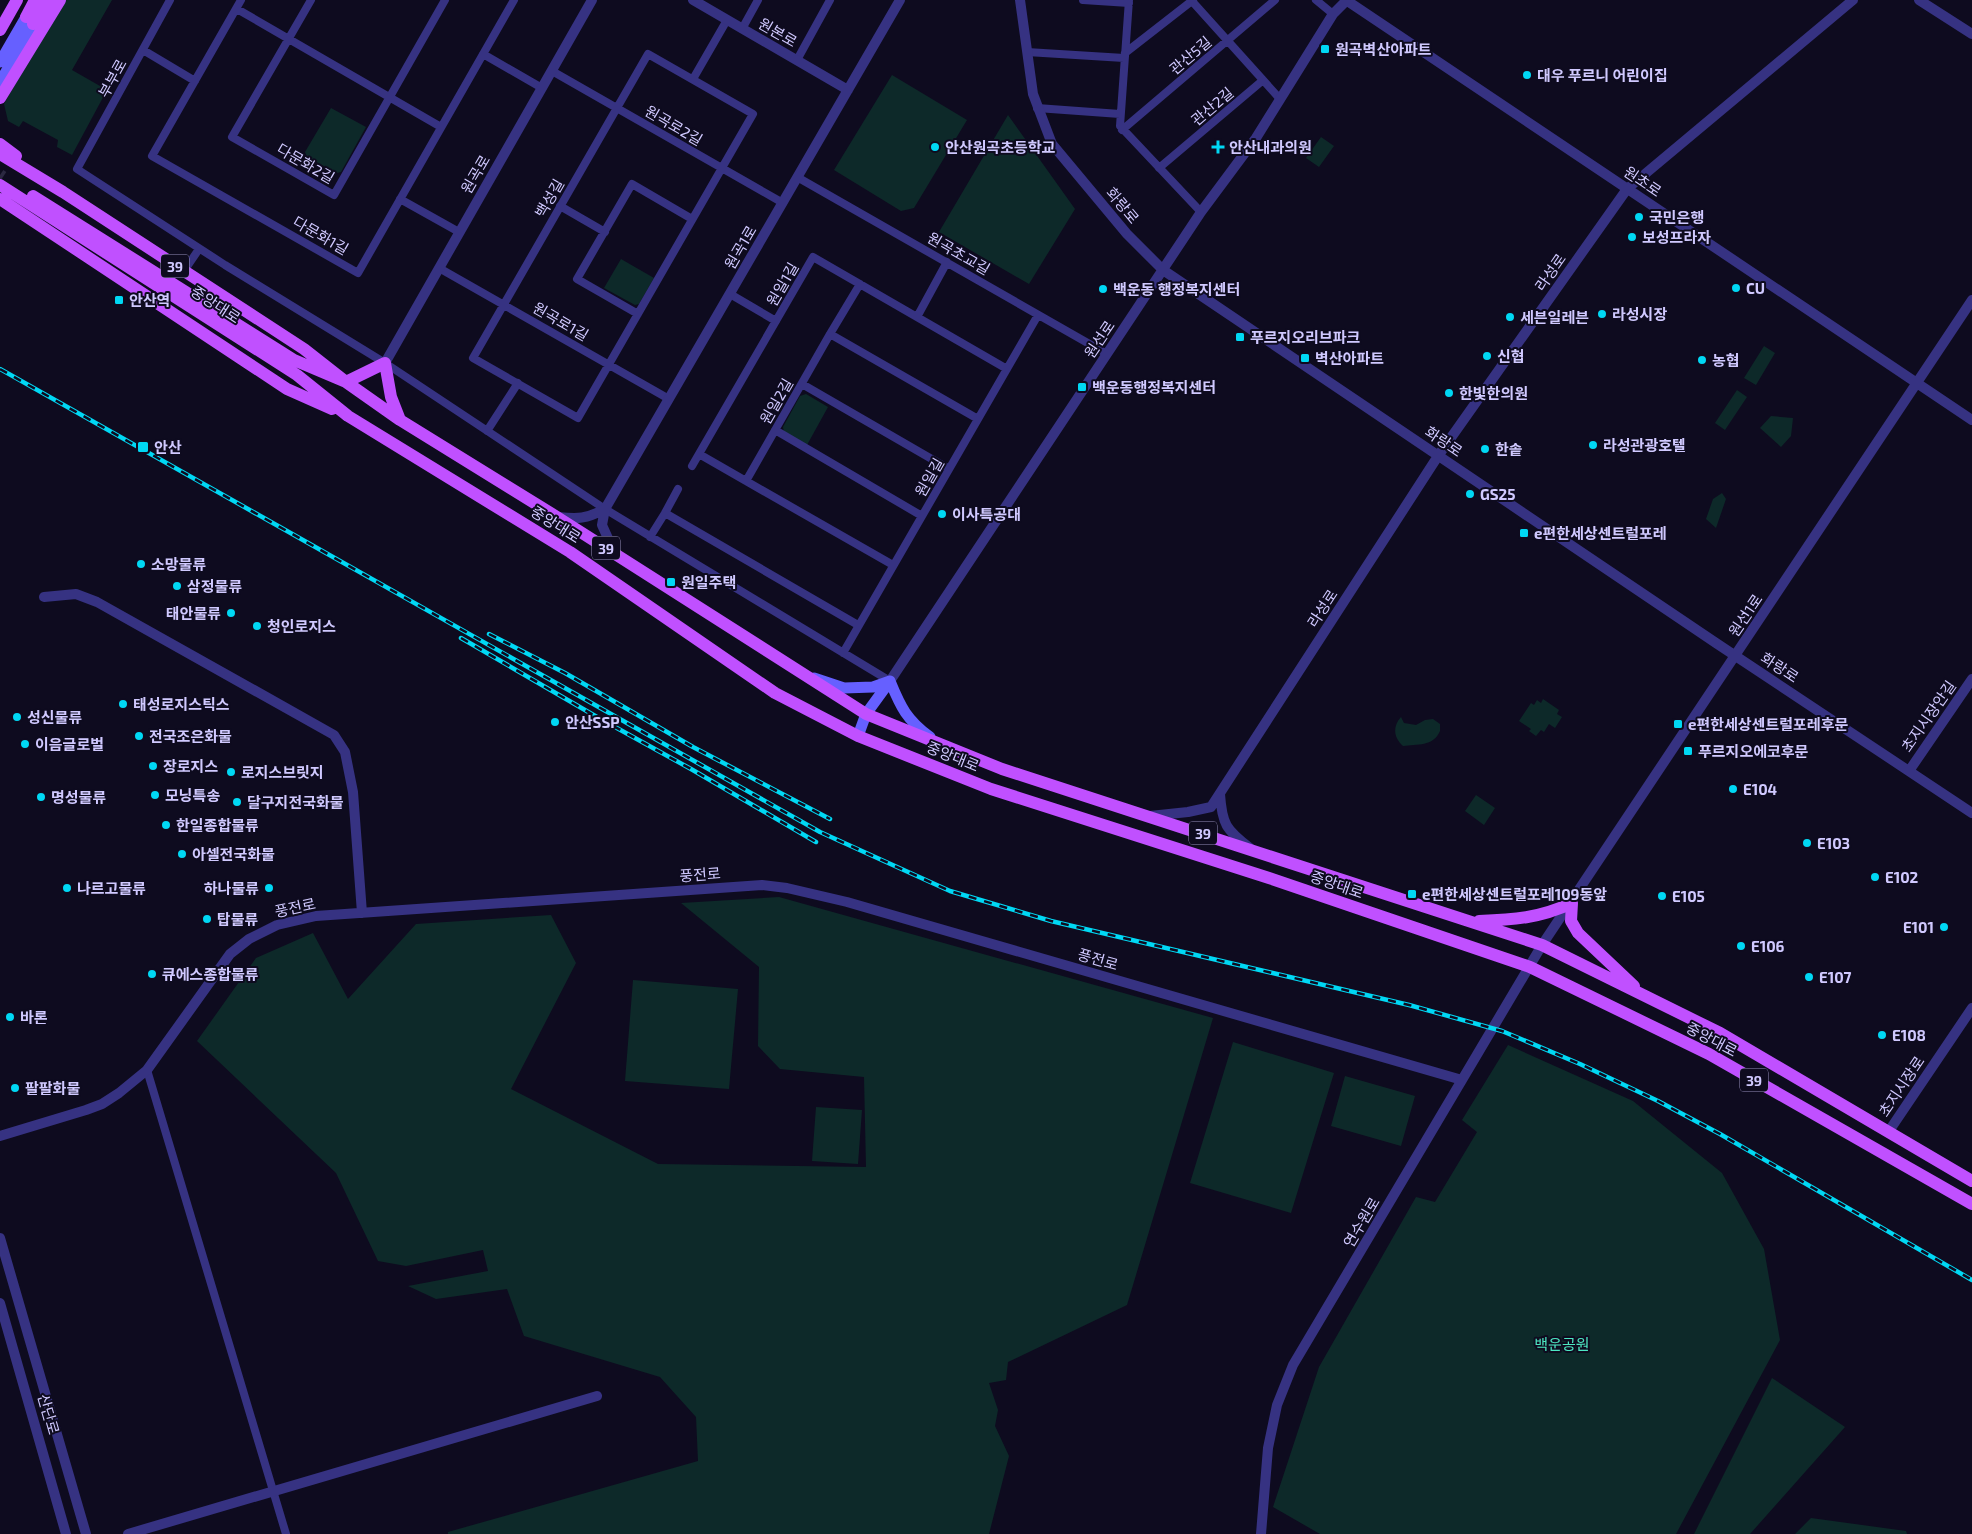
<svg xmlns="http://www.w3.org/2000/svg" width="1972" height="1534" font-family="'Exo 2','Noto Sans KR',sans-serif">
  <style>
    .green { fill: #0d2929 }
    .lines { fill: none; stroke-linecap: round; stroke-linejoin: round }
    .primary-tunnel { stroke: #2b2841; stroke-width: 12; stroke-dasharray: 12 6; stroke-linecap: butt }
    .minor { stroke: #363282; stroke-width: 8 }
    .tertiary { stroke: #363282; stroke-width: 10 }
    .secondary { stroke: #6660ff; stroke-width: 11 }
    .primary { stroke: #c050ff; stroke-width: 12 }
    .rail-casing { stroke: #00d8f4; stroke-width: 4.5 }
    .rail { stroke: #0e0b1f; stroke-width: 2.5; stroke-dasharray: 8; stroke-linecap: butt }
    .poi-dot { fill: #00d8f4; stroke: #0e0b1f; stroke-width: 2 }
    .labels { text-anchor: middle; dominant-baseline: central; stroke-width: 4; stroke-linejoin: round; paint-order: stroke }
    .shield { fill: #0e0b1f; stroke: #9690bc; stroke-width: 1 }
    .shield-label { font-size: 14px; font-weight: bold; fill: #d0c9ff }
    .street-label { font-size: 15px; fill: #d0c9ff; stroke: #0e0b1f }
    .poi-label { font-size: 15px; font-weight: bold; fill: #d0c9ff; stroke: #0e0b1f; text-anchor: start }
    .park-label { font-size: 15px; fill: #4de7c2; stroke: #0e0b1f }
  </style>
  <rect width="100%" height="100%" fill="#0e0b1f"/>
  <path class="green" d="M62 0H112L72 70 107 90 72 155 57 147 58 140 23 121 19 127 8 121 4 104Z
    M892 75 967 120 914 208 901 211 834 170Z
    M331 108 366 127 341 172 337 173 307 157 305 152Z
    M1008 115 1075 209 1029 284 939 232Z
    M1321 137 1334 146 1319 167 1306 158Z
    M621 259 654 278 639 304 635 305 604 288Z
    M1764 346 1775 353 1756 385 1744 378Z
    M1737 390 1747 397 1725 430 1715 423Z
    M806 394 828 407 807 445 784 433 783 427 800 396Z
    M1771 416 1793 418 1791 436 1781 447 1760 428Z
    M1722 493 1726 499 1716 528 1706 519 1713 499Z
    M1543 699 1559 710 1557 714 1562 717 1555 728 1549 724 1544 732 1541 730 1536 736 1529 731 1531 729 1519 721 1531 703 1534 705 1537 700 1541 703Z
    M1401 717 1404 723 1416 725 1425 720 1433 719 1440 724V731C1433 747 1417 744 1403 746 1394 738 1392 727 1401 717Z
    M1476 795 1495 808 1484 825 1465 811Z
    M779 897 1213 1018 1127 1305 1008 1362 1006 1380 989 1383 998 1410 995 1426 1009 1456 989 1534H448V1532L698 1461 696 1417 660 1377 524 1336 507 1289 436 1299 408 1286 488 1271 483 1250 406 1266 378 1261 336 1173 197 1041 256 958 313 933 348 999 416 924 551 915 576 963 511 1089 658 1164 866 1167 864 1077 780 1069 758 1046 759 967 681 903Z
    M633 980 738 989 729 1089 625 1081Z
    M1233 1042 1334 1073 1291 1213 1190 1183Z
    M1508 1045 1633 1101 1722 1173 1764 1249 1780 1340 1676 1534H1320L1273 1507 1319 1367 1416 1197 1435 1202 1477 1132 1462 1120Z
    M1345 1076 1415 1096 1401 1146 1331 1126Z
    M816 1107 862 1110 858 1164 812 1161Z
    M1772 1378 1845 1427 1750 1534H1694Z
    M1811 1518 1906 1531 1907 1534H1795Z"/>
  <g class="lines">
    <path class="primary-tunnel" d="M0 175 3 177"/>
    <path class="minor" d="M170 0 77 169 225 265 385 363 605 509 890 681
      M241 0 152 156 358 273 514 0
      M311 0 232 137 334 195 445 0
      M1083 0 1129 3
      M1129 0 1120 126 1201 212
      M1191 0 1280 99
      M1316 0 1333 14
      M237 9 441 127
      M742 29 758 0
      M143 50 195 81
      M1027 52 1124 58
      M1125 53 1193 0
      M483 54 542 88
      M648 54 753 114 578 418 473 358Z
      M797 60 830 0
      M552 71 783 203
      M693 79 727 20
      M1037 108 1120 114
      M1122 130 1275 0
      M1159 168 1262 81
      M797 177 1107 354
      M400 199 459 232
      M560 206 605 232
      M439 268 669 399
      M184 271 199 249
      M730 294 776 321
      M638 314 577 279 632 184 692 219
      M917 317 947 262
      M830 334 860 284
      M802 384 949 469
      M775 430 922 516
      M487 431 518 383
      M699 454 746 481
      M692 466 813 257 1007 369
      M678 489 665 513 858 625
      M650 537 665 513
      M893 565 746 481 830 334 978 419
      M843 653 1038 315
      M147 1070 286 1534"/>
    <path class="tertiary" d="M693 0 848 90
      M1020 0 1033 94 1052 144 1127 234 1163 270 1716 643 1972 813
      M1346 0 1972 420
      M1919 0 1972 34
      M385 363 592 0
      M558 517C578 519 586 519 605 509
      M615 554 602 525 605 509 900 0
      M44 597 76 594 97 602 334 735 345 752 353 792 362 913
      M890 681 1201 212 1256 138 1333 14 1347 0
      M1909 771 1972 679
      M1220 794C1222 824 1226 830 1250 848
      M1150 816 1188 812 1211 807 1438 456 1627 189 1853 0
      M1889 1131 1972 1008
      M0 1136 86 1110 102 1104 119 1093 147 1070 230 954 249 939 277 925 316 916 762 885 787 888 847 902 1462 1080
      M0 1238 86 1534
      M0 1303 66 1534
      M128 1534 597 1396
      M1261 1534 1268 1448 1277 1405 1293 1365 1542 945 1972 300"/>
    <path class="secondary" d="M0 62 26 17
      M0 82 33 24
      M814 678 844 688 873 687 890 681
      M890 681C901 708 907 720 930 737
      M858 736 866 714 890 681"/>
    <path class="primary" d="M26 17 35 0
      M33 24 47 0
      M0 30 17 0
      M0 98 60 0
      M0 144 16 156
      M0 154 63 192 304 349 346 382 400 420 557 517 866 714 1002 769 1542 945 1720 1033 1972 1181
      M0 185 297 375 348 416 570 552 775 693 858 736 991 789 1269 878 1530 967 1709 1054 1972 1204
      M33 196 294 360 346 382 385 363 391 397 400 420
      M0 199 287 389 332 409
      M1479 921C1513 920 1540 918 1572 903L1571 921 1578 933 1634 986"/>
    <g class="rail-casing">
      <path id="rail" d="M0 369 820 832 950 891 1051 921 1409 1005 1502 1031 1580 1064 1658 1101 1720 1134 1972 1280
        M489 634 565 673 693 747 830 819
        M461 638 597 717 691 769 816 842"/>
    </g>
    <use href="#rail" class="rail"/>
  </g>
  <g class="poi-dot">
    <rect x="1320" y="44" width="10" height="10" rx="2.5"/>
    <circle cx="1527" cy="75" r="5"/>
    <circle cx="935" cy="147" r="5"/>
    <path d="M1215.5 139.5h5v5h5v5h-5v5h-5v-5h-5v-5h5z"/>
    <circle cx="1639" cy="217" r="5"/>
    <circle cx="1632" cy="237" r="5"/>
    <circle cx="1736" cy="288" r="5"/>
    <circle cx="1103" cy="289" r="5"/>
    <rect x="114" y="295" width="10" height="10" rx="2.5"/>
    <circle cx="1602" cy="314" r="5"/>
    <circle cx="1510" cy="317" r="5"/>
    <rect x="1235" y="332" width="10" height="10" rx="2.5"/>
    <circle cx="1487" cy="356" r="5"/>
    <rect x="1300" y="353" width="10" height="10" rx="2.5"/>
    <circle cx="1702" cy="360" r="5"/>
    <rect x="1077" y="382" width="10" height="10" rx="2.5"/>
    <circle cx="1449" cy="393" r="5"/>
    <circle cx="1593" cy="445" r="5"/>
    <rect x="137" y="441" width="12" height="12" rx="2.5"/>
    <circle cx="1485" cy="449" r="5"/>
    <circle cx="1470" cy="494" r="5"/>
    <circle cx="942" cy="514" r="5"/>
    <rect x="1519" y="528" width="10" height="10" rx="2.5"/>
    <circle cx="141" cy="564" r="5"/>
    <rect x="666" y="577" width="10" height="10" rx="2.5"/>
    <circle cx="177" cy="586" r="5"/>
    <circle cx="231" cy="613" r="5"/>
    <circle cx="257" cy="626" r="5"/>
    <circle cx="123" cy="704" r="5"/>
    <circle cx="17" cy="717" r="5"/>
    <circle cx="555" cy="722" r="5"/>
    <rect x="1673" y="719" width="10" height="10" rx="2.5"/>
    <circle cx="139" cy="736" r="5"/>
    <circle cx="25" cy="744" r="5"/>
    <rect x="1683" y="746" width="10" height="10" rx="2.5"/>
    <circle cx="153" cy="766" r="5"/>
    <circle cx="231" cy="772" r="5"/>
    <circle cx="1733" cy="789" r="5"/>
    <circle cx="155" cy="795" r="5"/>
    <circle cx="41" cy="797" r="5"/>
    <circle cx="237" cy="802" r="5"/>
    <circle cx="166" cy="825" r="5"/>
    <circle cx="1807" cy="843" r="5"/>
    <circle cx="182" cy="854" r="5"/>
    <circle cx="1875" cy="877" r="5"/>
    <circle cx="67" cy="888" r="5"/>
    <circle cx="269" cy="888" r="5"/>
    <rect x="1407" y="889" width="10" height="10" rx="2.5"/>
    <circle cx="1662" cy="896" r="5"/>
    <circle cx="207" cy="919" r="5"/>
    <circle cx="1944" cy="927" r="5"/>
    <circle cx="1741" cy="946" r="5"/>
    <circle cx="152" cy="974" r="5"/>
    <circle cx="1809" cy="977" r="5"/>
    <circle cx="10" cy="1017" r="5"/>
    <circle cx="1882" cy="1035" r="5"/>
    <circle cx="15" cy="1088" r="5"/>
  </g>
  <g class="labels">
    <g class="shield">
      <rect x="161" y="254.5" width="28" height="23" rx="4"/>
      <rect x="592" y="536.5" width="28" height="23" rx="4"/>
      <rect x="1189" y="821.5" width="28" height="23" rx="4"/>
      <rect x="1740" y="1068.5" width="28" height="23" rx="4"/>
    </g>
    <g class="shield-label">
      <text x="175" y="266">39</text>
      <text x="606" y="548">39</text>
      <text x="1203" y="833">39</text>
      <text x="1754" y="1080">39</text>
    </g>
    <g class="street-label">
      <text transform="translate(778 32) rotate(30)">원본로</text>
      <text transform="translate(1190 55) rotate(-40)">관산5길</text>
      <text transform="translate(112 78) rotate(-61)">부부로</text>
      <text transform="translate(1212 106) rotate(-40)">관산2길</text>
      <text transform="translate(674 125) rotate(30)">원곡로2길</text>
      <text transform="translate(306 163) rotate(30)">다문화2길</text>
      <text transform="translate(475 174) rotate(-60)">원곡로</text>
      <text transform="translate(1643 181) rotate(34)">원초로</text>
      <text transform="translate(549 198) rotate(-60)">백성길</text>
      <text transform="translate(1123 205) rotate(50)">화랑로</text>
      <text transform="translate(321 235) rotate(30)">다문화1길</text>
      <text transform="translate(740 247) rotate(-60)">원곡1로</text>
      <text transform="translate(959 253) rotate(30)">원곡초교길</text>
      <text transform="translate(1550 272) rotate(-55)">라성로</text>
      <text transform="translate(782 284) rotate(-60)">원일1길</text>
      <text transform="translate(216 304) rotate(33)">중앙대로</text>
      <text transform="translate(561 321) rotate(30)">원곡로1길</text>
      <text transform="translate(1099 339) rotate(-56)">원선로</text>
      <text transform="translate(776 401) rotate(-60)">원일2길</text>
      <text transform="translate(1444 441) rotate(34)">화랑로</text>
      <text transform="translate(929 477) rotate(-60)">원일길</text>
      <text transform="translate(556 524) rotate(32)">중앙대로</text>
      <text transform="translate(1322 608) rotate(-57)">라성로</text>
      <text transform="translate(1745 615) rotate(-56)">원선1로</text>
      <text transform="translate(1780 667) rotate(33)">화랑로</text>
      <text transform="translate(1928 716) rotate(-55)">초지시장안길</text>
      <text transform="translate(953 756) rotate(22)">중앙대로</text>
      <text transform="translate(700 874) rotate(-4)">풍전로</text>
      <text transform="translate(1337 884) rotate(19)">중앙대로</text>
      <text transform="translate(295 907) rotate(-12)">풍전로</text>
      <text transform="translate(1098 959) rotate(16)">풍전로</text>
      <text transform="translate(1712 1039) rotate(28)">중앙대로</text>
      <text transform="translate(1901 1086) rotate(-56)">초지시장로</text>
      <text transform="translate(1361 1222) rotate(-59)">연수원로</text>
      <text transform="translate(49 1414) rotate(74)">산단로</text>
    </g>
    <g class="poi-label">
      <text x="1335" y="49">원곡벽산아파트</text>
      <text x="1537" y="75">대우 푸르니 어린이집</text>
      <text x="945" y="147">안산원곡초등학교</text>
      <text x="1229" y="147">안산내과의원</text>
      <text x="1649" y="217">국민은행</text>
      <text x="1642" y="237">보성프라자</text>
      <text x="1746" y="288">CU</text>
      <text x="1113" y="289">백운동 행정복지센터</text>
      <text x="129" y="300">안산역</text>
      <text x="1612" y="314">라성시장</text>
      <text x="1520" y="317">세븐일레븐</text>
      <text x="1250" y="337">푸르지오리브파크</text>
      <text x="1497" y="356">신협</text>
      <text x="1315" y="358">벽산아파트</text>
      <text x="1712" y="360">농협</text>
      <text x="1092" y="387">백운동행정복지센터</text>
      <text x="1459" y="393">한빛한의원</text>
      <text x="1603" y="445">라성관광호텔</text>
      <text x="154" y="447">안산</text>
      <text x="1495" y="449">한솥</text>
      <text x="1480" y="494">GS25</text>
      <text x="952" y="514">이사특공대</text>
      <text x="1534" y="533">e편한세상센트럴포레</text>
      <text x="151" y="564">소망물류</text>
      <text x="681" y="582">원일주택</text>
      <text x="187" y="586">삼정물류</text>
      <text x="221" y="613" text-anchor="end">태안물류</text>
      <text x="267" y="626">청인로지스</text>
      <text x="133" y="704">태성로지스틱스</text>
      <text x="27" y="717">성신물류</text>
      <text x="565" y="722">안산SSP</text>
      <text x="1688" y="724">e편한세상센트럴포레후문</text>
      <text x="149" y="736">전국조은화물</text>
      <text x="35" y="744">이음글로벌</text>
      <text x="1698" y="751">푸르지오에코후문</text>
      <text x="163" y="766">장로지스</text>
      <text x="241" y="772">로지스브릿지</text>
      <text x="1743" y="789">E104</text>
      <text x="165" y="795">모닝특송</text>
      <text x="51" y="797">명성물류</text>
      <text x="247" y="802">달구지전국화물</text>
      <text x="176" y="825">한일종합물류</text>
      <text x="1817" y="843">E103</text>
      <text x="192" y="854">아셀전국화물</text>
      <text x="1885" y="877">E102</text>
      <text x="77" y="888">나르고물류</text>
      <text x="259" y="888" text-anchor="end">하나물류</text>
      <text x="1422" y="894">e편한세상센트럴포레109동앞</text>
      <text x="1672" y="896">E105</text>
      <text x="217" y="919">탑물류</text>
      <text x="1934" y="927" text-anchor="end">E101</text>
      <text x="1751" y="946">E106</text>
      <text x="162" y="974">큐에스종합물류</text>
      <text x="1819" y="977">E107</text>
      <text x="20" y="1017">바론</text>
      <text x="1892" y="1035">E108</text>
      <text x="25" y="1088">팔팔화물</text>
    </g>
    <g class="park-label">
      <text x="1562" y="1344">백운공원</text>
    </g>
  </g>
</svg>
